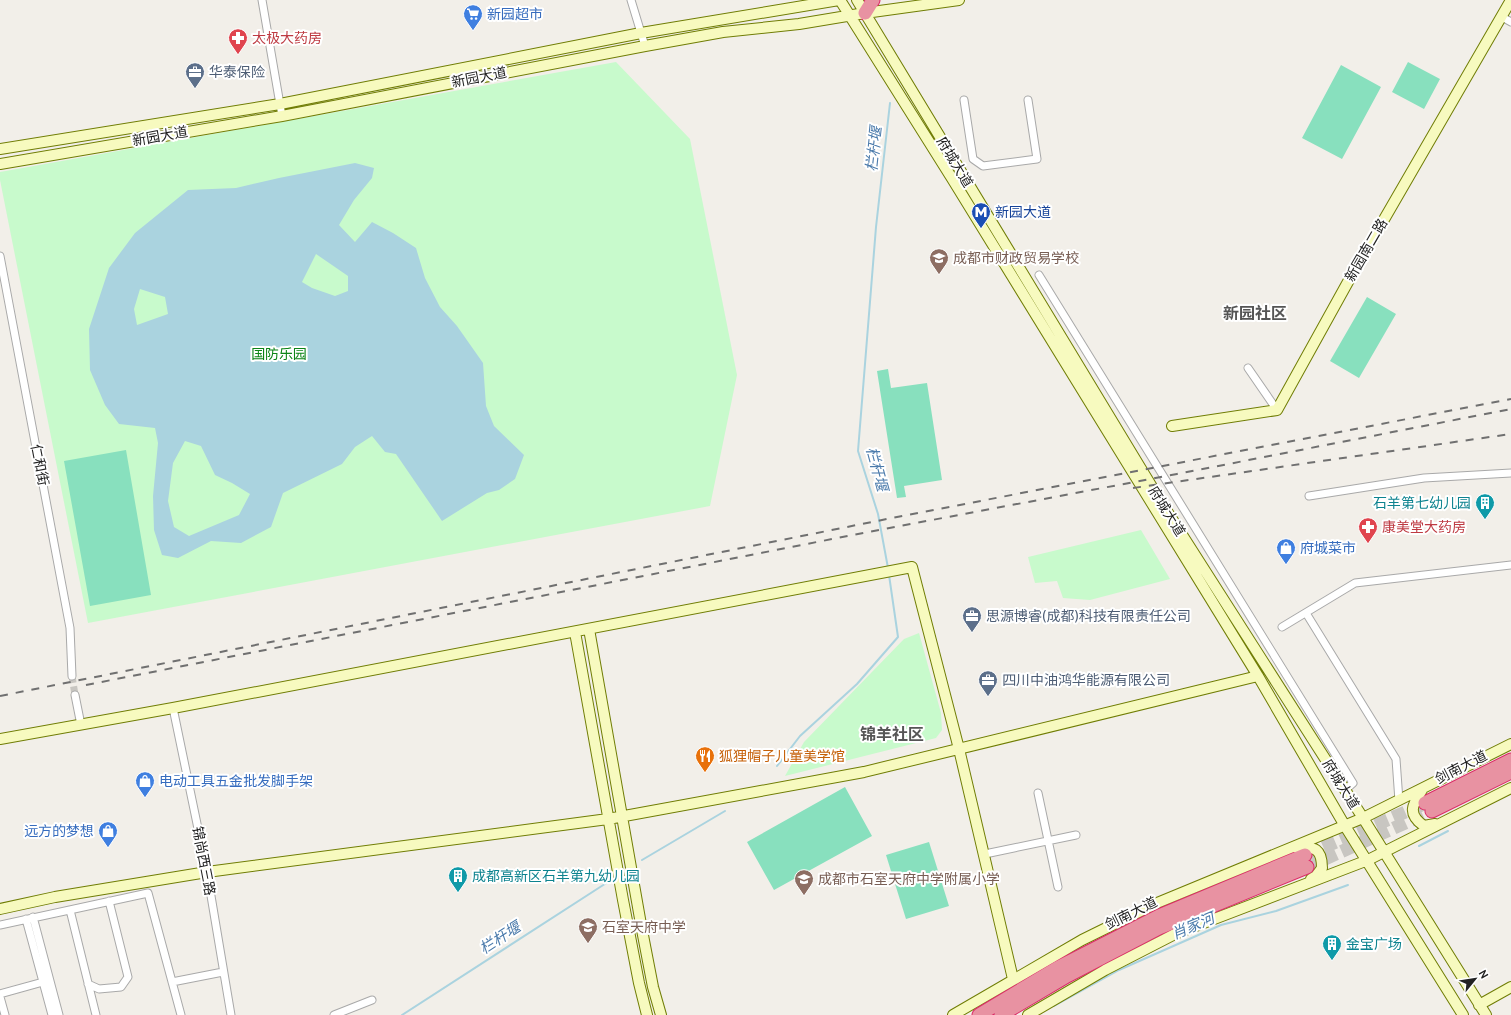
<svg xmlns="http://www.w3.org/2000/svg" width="1511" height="1015" font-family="Cabin,'Noto Sans SC',sans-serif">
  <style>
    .park { fill: #c8facc }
    .pitch { fill: #88e0be }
    .water { fill: #aad3df; fill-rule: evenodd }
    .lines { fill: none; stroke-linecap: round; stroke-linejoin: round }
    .stream { stroke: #aad3df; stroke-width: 2 }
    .street-tunnel { stroke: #c8c6c1; stroke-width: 7; stroke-dasharray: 7 3.5; stroke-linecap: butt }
    .highway-tunnel { stroke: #c8c6c1; stroke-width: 13; stroke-dasharray: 13 6; stroke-linecap: butt }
    .street-casing { stroke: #a9a9a9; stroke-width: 9 }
    .secondary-casing { stroke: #707d05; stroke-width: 12 }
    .highway-casing { stroke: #dc2a67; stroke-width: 15 }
    .street { stroke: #fff; stroke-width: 7 }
    .secondary { stroke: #f7fabf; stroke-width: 10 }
    .highway { stroke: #e892a2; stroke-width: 13 }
    .rail { stroke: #707070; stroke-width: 2; stroke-dasharray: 8 8; stroke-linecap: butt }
    .labels { text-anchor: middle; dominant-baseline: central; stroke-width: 4; stroke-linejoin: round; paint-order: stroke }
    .shop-label { font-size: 14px; fill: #366cbe; stroke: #fff; text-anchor: start }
    .health-label { font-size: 14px; fill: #be3a42; stroke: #fff; text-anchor: start }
    .service-label { font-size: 14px; fill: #4e5e75; stroke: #fff; text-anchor: start }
    .street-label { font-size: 14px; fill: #222; stroke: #fff }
    .transit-label { font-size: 14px; fill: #164399; stroke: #fff; text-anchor: start }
    .education-label { font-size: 14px; fill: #785e54; stroke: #fff; text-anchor: start }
    .park-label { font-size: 14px; fill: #0c8416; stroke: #fff }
    .culture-label { font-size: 14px; fill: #0d838f; stroke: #fff; text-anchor: start }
    .food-label { font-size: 14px; fill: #c56008; stroke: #fff; text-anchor: start }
    .water-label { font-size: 15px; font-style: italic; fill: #4a7aab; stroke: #fff }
    .quarter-label { font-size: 16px; font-weight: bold; fill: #555; stroke: #fff }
  </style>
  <rect width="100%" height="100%" fill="#f2efe9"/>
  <path class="park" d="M616 62 690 139 737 375 710 506 88 623 0 180V172Z
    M1141 530 1170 579 1090 600 1063 598 1057 581 1035 583 1028 557Z
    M919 633 941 713 942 730 936 738 785 776 804 742 904 639Z"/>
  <path class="pitch" d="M1408 62 1440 79 1424 109 1392 92Z
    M1341 65 1381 87 1342 159 1302 138Z
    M1367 297 1396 314 1359 378 1330 361Z
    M888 369 891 388 927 383 942 480 904 486 906 497 897 498 877 371Z
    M126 450 151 595 90 606 64 461Z
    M845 787 872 836 774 890 747 842Z
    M929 842 949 906 906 919 886 855Z"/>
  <path class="water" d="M355 163 374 168 372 178 354 200 339 225 355 242 372 222 393 233 416 248 425 278 440 307 457 326 483 363 486 406 494 426 524 455 515 479 499 490 487 493 442 521 396 454 385 452 372 436 355 447 342 464 283 493 271 527 241 543 211 541 178 558 162 555 154 530 153 496 158 443 155 428 119 424 105 405 90 370 89 329 109 268 135 233 188 190 236 188 279 178ZM316 254 348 276V291L335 296 312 288 302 282ZM140 289 165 297 168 314 137 325 134 309ZM185 441 201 446 215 475 232 483 250 494 239 515 189 536 174 527 168 501 173 463Z"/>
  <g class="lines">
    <path class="stream" d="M888 568 878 514 858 451 876 227 890 103
      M777 766 800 736 857 684 898 637 889 575
      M1419 846 1448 831
      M642 860 725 811
      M1054 1006 1119 970 1221 925 1276 911 1348 885
      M402 1015 611 880"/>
    <path class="street-tunnel" d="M72 676 75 695"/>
    <path class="highway-tunnel" d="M1306 855 1424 804
      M1307 867 1432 811"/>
    <g class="street-casing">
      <path id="street" d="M262 0 282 116
        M631 0 645 46
        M1502 17 1511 22
        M964 100 973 159 983 166 1037 159 1028 100
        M0 256 70 628 72 676
        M1039 275 1353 783 1345 790
        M1248 368 1277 410
        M1309 496 1424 478 1511 473
        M1306 613 1396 759 1399 801
        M1282 627 1355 583 1511 565
        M75 695 81 725
        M173 708 207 872 231 1015
        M1038 793 1058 887
        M985 854 1076 835
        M70 910 96 1015
        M33 917 59 1015
        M26 919 52 1015
        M0 925 148 893 181 1015
        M172 982 223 972
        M88 984 99 989 121 987 128 977 109 901
        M0 994 43 982
        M0 997 5 1015
        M334 1015 372 1000"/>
    </g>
    <g class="secondary-casing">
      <path id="secondary" d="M840 0 953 180 1258 676 1345 826 1463 1015
        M857 0 1163 505 1363 818 1486 1015
        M0 149 280 104 641 33 839 0
        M0 164 282 116 645 46 723 32 799 24 865 13 959 0
        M1172 426 1277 410 1349 280 1511 0
        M589 629 642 930 653 987 661 1015
        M575 632 623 900 639 983 647 1015
        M0 739 173 708 912 567 959 749 1013 979
        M1422 790C1412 805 1407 814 1424 826L1435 824
        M1297 848C1315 846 1322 849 1322 868L1316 876 1311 879
        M0 909 55 897 207 872 608 819 864 772 1258 676
        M1479 1005 1511 987
        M953 1015 1082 940 1157 903 1363 818 1511 744
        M1028 1015 1105 970 1175 934 1368 860 1511 788"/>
    </g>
    <g class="highway-casing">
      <path id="highway" d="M865 13 873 0
        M1425 803 1511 760
        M1432 811 1511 772
        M979 1015 1057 968 1159 916 1305 855
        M1001 1015 1067 976 1159 928 1307 867"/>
    </g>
    <use href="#street" class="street"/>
    <use href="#secondary" class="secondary"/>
    <use href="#highway" class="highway"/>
    <path class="rail" d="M1133 488 1511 434
      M86 685 868 532 1177 474 1511 409
      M0 696 897 517 1511 399"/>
  </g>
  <defs>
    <g id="supermarket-pin" transform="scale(1)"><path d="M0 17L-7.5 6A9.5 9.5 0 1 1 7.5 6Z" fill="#3f7fe0" stroke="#fff"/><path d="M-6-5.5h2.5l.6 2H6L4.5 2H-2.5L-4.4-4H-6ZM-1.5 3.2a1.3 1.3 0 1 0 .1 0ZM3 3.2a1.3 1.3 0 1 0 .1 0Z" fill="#fff"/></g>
    <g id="pharmacy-pin" transform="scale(1)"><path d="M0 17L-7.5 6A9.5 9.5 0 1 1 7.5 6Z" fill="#e0444e" stroke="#fff"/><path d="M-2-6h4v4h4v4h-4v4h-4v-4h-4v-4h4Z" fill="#fff"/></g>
    <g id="office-pin" transform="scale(1)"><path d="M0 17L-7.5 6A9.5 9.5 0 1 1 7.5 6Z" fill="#5c6f8a" stroke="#fff"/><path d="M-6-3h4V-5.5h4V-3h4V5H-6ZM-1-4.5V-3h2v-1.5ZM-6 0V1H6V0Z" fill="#fff"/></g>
    <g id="metro-pin" transform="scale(1)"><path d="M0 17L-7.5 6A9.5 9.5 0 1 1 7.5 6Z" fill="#1a4fb4" stroke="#fff"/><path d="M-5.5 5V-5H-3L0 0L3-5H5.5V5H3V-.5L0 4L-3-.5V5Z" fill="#fff"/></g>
    <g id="school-pin" transform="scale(1)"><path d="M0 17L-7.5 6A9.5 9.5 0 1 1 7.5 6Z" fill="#8d6e63" stroke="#fff"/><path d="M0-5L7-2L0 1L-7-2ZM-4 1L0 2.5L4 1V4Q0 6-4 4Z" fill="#fff"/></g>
    <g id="building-pin" transform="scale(1)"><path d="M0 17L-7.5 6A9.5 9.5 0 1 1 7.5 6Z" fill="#0f9aa8" stroke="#fff"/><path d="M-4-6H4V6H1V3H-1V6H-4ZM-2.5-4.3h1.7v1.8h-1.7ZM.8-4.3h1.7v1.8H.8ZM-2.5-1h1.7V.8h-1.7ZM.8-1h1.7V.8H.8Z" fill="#fff"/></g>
    <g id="shop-pin" transform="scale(1)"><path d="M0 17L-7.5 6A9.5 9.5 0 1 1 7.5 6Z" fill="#3f7fe0" stroke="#fff"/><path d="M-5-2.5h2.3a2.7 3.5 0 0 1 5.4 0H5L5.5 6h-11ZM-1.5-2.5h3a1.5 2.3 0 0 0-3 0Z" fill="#fff"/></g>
    <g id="restaurant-pin" transform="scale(1)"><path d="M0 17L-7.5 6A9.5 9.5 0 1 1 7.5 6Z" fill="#e8710a" stroke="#fff"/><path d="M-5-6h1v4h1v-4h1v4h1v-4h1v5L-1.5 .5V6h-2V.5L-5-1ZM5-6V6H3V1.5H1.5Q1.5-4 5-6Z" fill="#fff"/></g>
  </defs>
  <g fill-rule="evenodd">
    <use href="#supermarket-pin" x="473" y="14"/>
    <use href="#pharmacy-pin" x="238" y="38"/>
    <use href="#office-pin" x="195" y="72"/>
    <use href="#metro-pin" x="981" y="212"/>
    <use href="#school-pin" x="939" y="258"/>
    <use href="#building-pin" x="1485" y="503"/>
    <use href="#pharmacy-pin" x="1368" y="527"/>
    <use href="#shop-pin" x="1286" y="548"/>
    <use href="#office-pin" x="972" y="616"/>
    <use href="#office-pin" x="988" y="680"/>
    <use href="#restaurant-pin" x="705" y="756"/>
    <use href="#shop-pin" x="145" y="781"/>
    <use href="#shop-pin" x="108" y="831"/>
    <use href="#building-pin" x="458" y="876"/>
    <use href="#school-pin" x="804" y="879"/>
    <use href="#school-pin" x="588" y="927"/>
    <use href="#building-pin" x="1332" y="944"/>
  </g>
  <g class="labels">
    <g class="shop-label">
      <text x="487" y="14">新园超市</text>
      <text x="1300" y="548">府城菜市</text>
      <text x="159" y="781">电动工具五金批发脚手架</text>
      <text x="94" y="831" text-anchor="end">远方的梦想</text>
    </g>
    <g class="health-label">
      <text x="252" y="38">太极大药房</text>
      <text x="1382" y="527">康美堂大药房</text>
    </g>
    <g class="service-label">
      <text x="209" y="72">华泰保险</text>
      <text x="986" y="616">思源博睿(成都)科技有限责任公司</text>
      <text x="1002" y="680">四川中油鸿华能源有限公司</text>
    </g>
    <g class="street-label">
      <text transform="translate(479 77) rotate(-11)">新园大道</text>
      <text transform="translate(160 136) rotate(-10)">新园大道</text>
      <text transform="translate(955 162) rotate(59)">府城大道</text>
      <text transform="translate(1366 250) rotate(-60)">新园南二路</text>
      <text transform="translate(40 465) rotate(79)">仁和街</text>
      <text transform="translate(1167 511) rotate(58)">府城大道</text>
      <text transform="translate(1461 767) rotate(-27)">剑南大道</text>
      <text transform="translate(1341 784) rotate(58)">府城大道</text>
      <text transform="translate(204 861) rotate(79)">锦尚西三路</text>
      <text transform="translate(1131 913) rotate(-26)">剑南大道</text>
    </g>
    <g class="transit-label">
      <text x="995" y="212">新园大道</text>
    </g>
    <g class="education-label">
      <text x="953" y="258">成都市财政贸易学校</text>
      <text x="818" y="879">成都市石室天府中学附属小学</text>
      <text x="602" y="927">石室天府中学</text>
    </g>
    <g class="park-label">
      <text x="279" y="354">国防乐园</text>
    </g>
    <g class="culture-label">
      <text x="1471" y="503" text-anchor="end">石羊第七幼儿园</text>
      <text x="472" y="876">成都高新区石羊第九幼儿园</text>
      <text x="1346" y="944">金宝广场</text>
    </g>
    <g class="food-label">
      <text x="719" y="756">狐狸帽子儿童美学馆</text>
    </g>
    <g class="water-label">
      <text transform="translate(874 149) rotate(-84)">栏杆堰</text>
      <text transform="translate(877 469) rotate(75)">栏杆堰</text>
      <text transform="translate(1193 926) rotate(-23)">肖家河</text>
      <text transform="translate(500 938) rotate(-33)">栏杆堰</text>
    </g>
    <g class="quarter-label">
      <text x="1255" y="313">新园社区</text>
      <text x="892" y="734">锦羊社区</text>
    </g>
  </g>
  <g transform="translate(1475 979) rotate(60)" stroke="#ffffff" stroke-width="3" paint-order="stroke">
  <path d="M0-3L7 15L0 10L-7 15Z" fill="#222222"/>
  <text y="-6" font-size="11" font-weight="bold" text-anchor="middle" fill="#222222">N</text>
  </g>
</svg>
